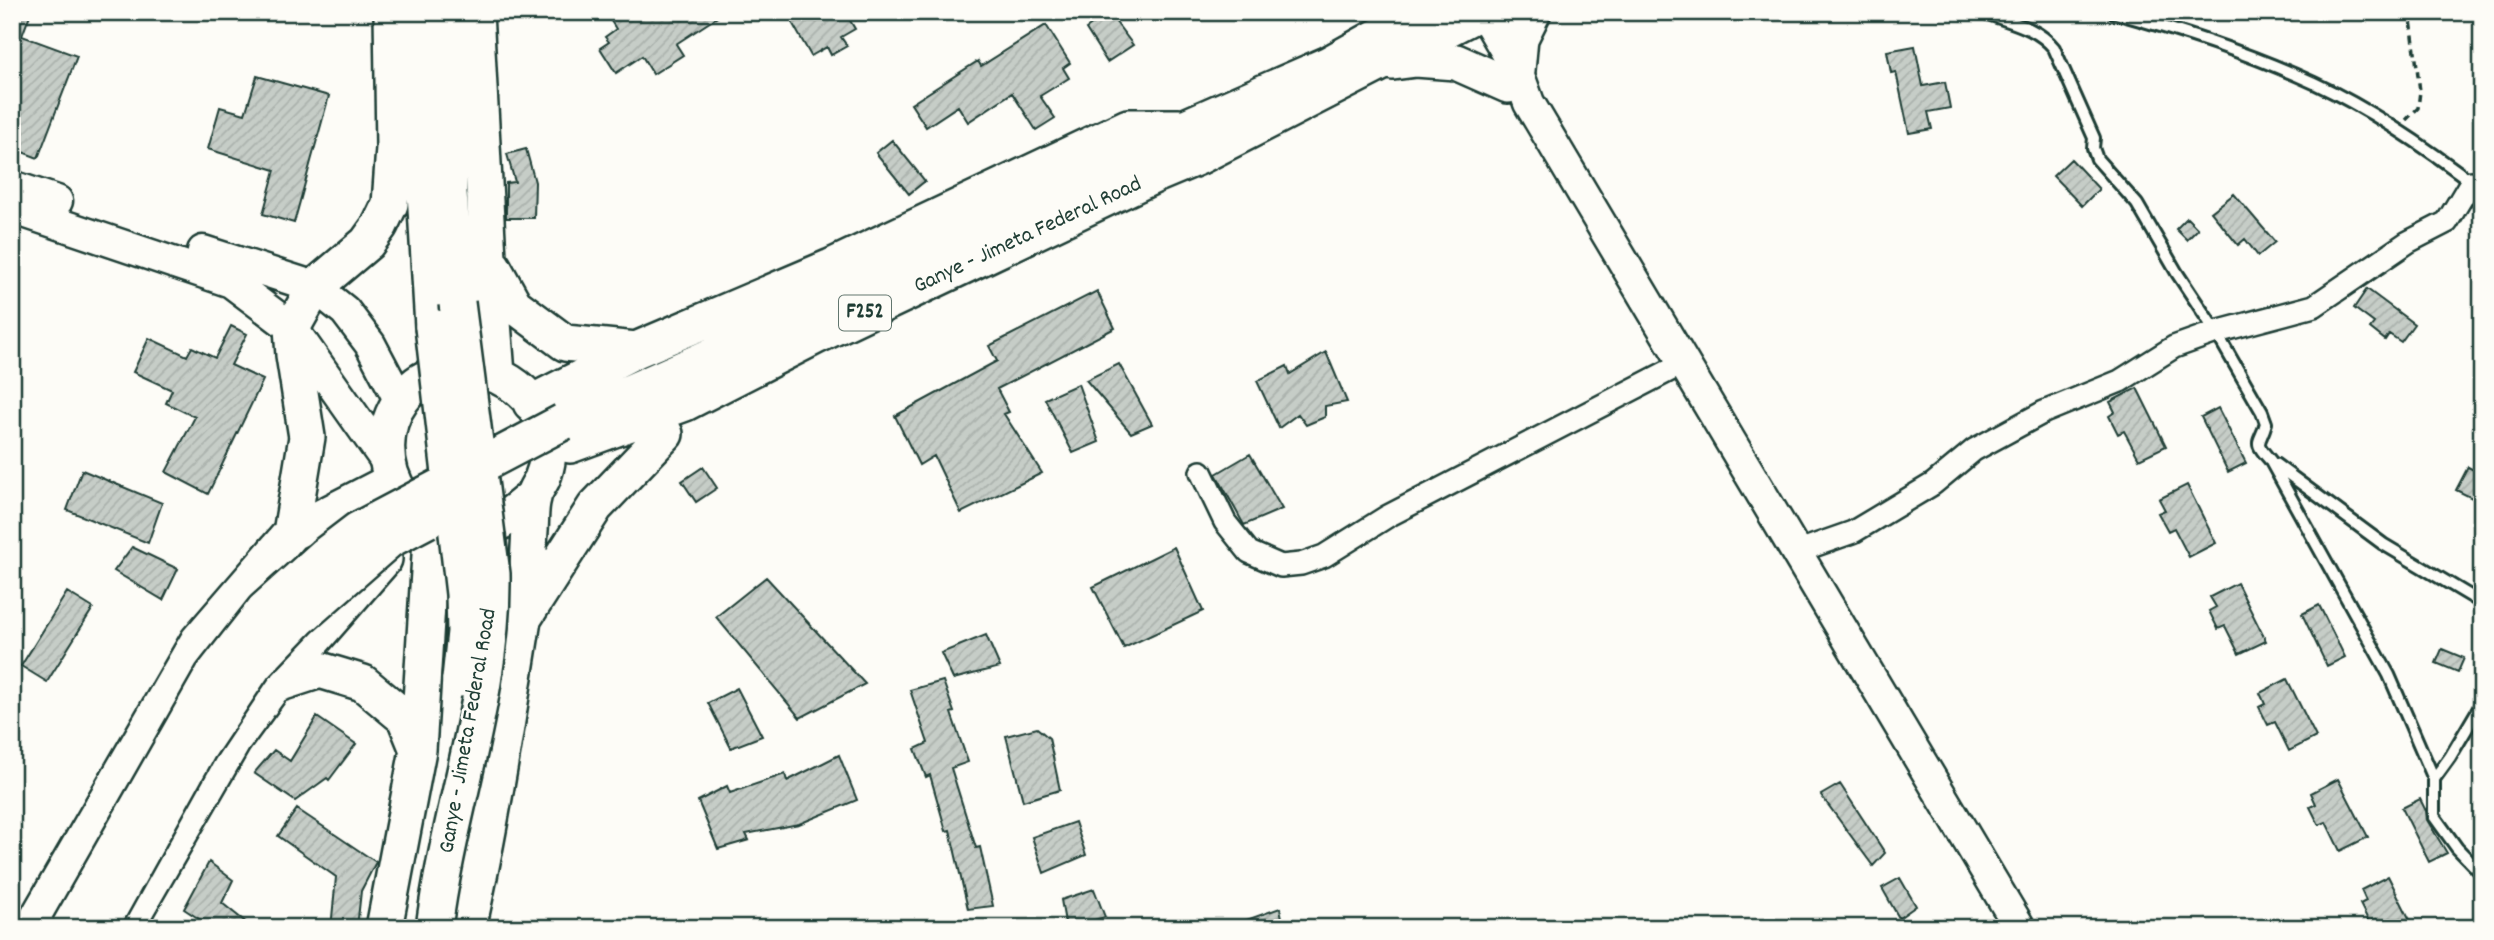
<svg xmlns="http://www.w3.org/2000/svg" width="2494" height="940" font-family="Dekko,sans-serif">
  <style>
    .building { fill: url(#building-hatch); stroke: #1f3d34; stroke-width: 2 }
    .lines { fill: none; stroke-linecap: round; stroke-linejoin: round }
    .lane-casing { stroke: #1f3d34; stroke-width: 16 }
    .street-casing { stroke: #1f3d34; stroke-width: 26 }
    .secondary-casing { stroke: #1f3d34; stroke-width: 35 }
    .primary-casing { stroke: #1f3d34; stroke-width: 40 }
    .path { stroke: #1f3d34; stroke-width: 3.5; stroke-dasharray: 7 5; stroke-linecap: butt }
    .lane { stroke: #fdfcf7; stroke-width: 10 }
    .street { stroke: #fdfcf7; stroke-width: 21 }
    .secondary { stroke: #fdfcf7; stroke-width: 30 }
    .primary { stroke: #fdfcf7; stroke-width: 35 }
    .primary-bridge-casing { stroke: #1f3d34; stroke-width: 40; stroke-linecap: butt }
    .primary-bridge { stroke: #fdfcf7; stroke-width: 35 }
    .labels { text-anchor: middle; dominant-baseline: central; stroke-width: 5; stroke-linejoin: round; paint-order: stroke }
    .shield { fill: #fdfcf7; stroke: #62766e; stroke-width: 2 }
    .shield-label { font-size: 21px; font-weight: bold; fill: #1f3d34 }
    .street-label { font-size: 23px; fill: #1f3d34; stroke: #fdfcf7 }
  </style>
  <defs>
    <pattern id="building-hatch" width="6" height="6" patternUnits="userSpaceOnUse" patternTransform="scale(1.75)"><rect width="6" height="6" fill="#c6cdc7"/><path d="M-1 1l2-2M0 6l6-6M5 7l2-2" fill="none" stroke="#aab1ac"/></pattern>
  </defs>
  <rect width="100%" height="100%" fill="#fdfcf7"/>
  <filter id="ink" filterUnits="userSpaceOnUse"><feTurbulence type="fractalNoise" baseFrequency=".0143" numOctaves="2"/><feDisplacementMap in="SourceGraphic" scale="14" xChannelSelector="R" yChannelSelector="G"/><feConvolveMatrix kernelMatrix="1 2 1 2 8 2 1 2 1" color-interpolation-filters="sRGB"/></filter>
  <g filter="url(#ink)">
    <path class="building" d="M12 12H31L22 36 77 56 38 158 12 148Z
      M625 12H725L676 44 683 55 653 74 642 56 616 73 600 48 609 42 605 37 616 29 611 21Z
      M803 12H845L855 29 841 37 847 46 831 55 827 47 811 56 790 19Z
      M1109 13 1133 45 1107 62 1086 29Z
      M1046 25 1070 63 1063 68 1069 78 1040 96 1055 118 1036 130 1012 93 968 122 958 106 926 127 911 104 978 61 981 66Z
      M1915 46 1923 86 1945 82 1950 108 1928 112 1932 129 1909 133 1896 72 1891 73 1887 51Z
      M257 76 329 96 294 223 263 214 275 170 208 149 220 107 245 114Z
      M892 140 925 181 909 194 876 153Z
      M526 149 535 182 534 218H506V183L515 182 507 154Z
      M2071 159 2099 189 2082 206 2053 176Z
      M2234 194 2275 242 2258 256 2245 239 2238 245 2211 212Z
      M2187 218 2198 229 2187 240 2176 229Z
      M2367 289 2414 324 2401 342 2389 334 2385 340 2370 328 2374 323 2354 308Z
      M1097 291 1115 328 997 389 1009 412 1004 414 1042 473 961 513 934 456 919 465 895 416 997 361 989 346Z
      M231 326 247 334 231 365 263 380 208 494 166 472 195 417 166 403 172 390 133 372 149 338 187 356 192 347 215 358Z
      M1326 352 1347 402 1325 406V417L1306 425 1298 414 1279 428 1257 381 1287 366 1290 374Z
      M1119 364 1152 424 1131 433 1086 380Z
      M1078 384 1099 442 1073 453 1045 399Z
      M2137 388 2166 446 2139 459 2124 431 2118 434 2109 416 2115 412 2110 402Z
      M2218 408 2246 463 2228 472 2201 417Z
      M1250 454 1282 509 1244 525 1216 474Z
      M703 467 717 488 696 502 682 481Z
      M2468 467 2482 474V503L2456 490Z
      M82 470 162 503 148 543 67 510Z
      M2187 485 2216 543 2189 557 2174 528 2168 531 2158 513 2165 510 2159 499Z
      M132 547 178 569 163 600 114 571Z
      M1174 547 1203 611 1124 648 1093 587Z
      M766 577 865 684 800 718 716 617Z
      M2237 583 2266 641 2239 654 2225 626 2218 629 2209 611 2216 607 2210 597Z
      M67 592 93 608 47 682 21 666Z
      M2319 605 2345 657 2327 666 2302 614Z
      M986 635 1000 667 953 679 941 653Z
      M2442 649 2464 658 2458 672 2436 663Z
      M2287 679 2316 737 2289 751 2275 722 2268 725 2259 707 2265 704 2260 693Z
      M943 681 954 712 951 713 968 762 951 768 976 848 980 847 993 906 968 909 950 830 946 831 930 775 926 777 915 749 928 743 910 690Z
      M737 688 762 736 731 748 708 703Z
      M317 717 356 744 329 780 327 778 295 801 254 773 274 750 290 761Z
      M1037 728 1049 738 1060 790 1023 801 1006 736Z
      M839 755 857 800 799 824 746 834 749 840 718 849 698 801 727 786 730 793 785 774 787 781Z
      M2338 779 2368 837 2340 851 2326 822 2319 825 2310 807 2316 804 2311 793Z
      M1840 784 1885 853 1873 866 1821 795Z
      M2420 799 2426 811 2427 820 2447 853 2429 862 2402 808Z
      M297 809 376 862 361 891 357 928H331L336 877 278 836Z
      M1075 822 1086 855 1044 873 1032 837Z
      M209 862 233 880 222 903 253 928H213L184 909Z
      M2388 876 2414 928H2380L2376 919 2369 922 2360 904 2366 901 2361 890Z
      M1900 878 1916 906 1899 918 1882 888Z
      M1094 889 1105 917 1066 928 1061 900Z
      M1280 908 1284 928H1230V926Z"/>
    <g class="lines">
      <g class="lane-casing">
        <path id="lane" d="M1983 12C2008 22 2036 26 2054 48L2094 138 2093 148 2097 159 2137 204 2177 273 2216 332 2262 412 2266 423C2260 445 2252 440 2270 460L2389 675 2434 779V816L2457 848 2482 874
          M2112 12C2181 31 2249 53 2314 83 2370 109 2433 152 2482 190
          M2275 464 2383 544 2482 603
          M2434 779 2450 757 2482 703"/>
      </g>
      <g class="street-casing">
        <path id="street" d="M1201 472 1225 522 1249 552 1281 566 1301 564 1324 556 1388 516 1684 363
          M1796 552 1853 532 1933 484 1974 450 2044 412 2120 381 2174 347 2216 332 2314 306 2408 242 2447 222 2471 182"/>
      </g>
      <g class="secondary-casing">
        <path id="secondary" d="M1483 12 1517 70 1529 103 2020 928
          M12 186 57 201
          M12 208 231 282 292 328 386 461
          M203 251 315 287 345 311 370 344 400 401"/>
      </g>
      <g class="primary-casing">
        <path id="primary" d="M420 12 425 191 433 327
          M446 12 449 193 457 303
          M475 12 488 258 497 374
          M1393 62 1416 59 1456 62 1508 85
          M1517 70 1520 38 1533 12
          M493 267 514 305 565 343 636 350
          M531 403 636 350 831 267 1128 127H1179
          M563 422 806 314 1041 201 1183 128 1329 64 1422 12
          M570 445 685 403 816 336 1157 174 1200 156 1480 12
          M291 533 307 437 294 355 292 328 315 287 367 243 380 225 390 204 394 148 392 12
          M525 616 595 507 665 434
          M274 685 320 670 363 683 405 718 418 750
          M32 928 198 641 291 533 392 481
          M125 928 233 741 274 685 384 559
          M384 928 418 750 432 523
          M468 928C491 826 507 722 523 620 528 590 528 559 530 530 531 520 530 508 533 498 534 491 539 485 542 479 548 465 550 447 546 432 537 391 490 361 449 370 366 387 366 506 448 527 461 530 476 531 489 527 502 524 522 505 533 497"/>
      </g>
      <path class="path" d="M2406 120 2418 108 2420 91 2410 12"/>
      <use href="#lane" class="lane"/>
      <use href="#street" class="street"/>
      <use href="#secondary" class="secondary"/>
      <use href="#primary" class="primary"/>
      <g class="primary-bridge-casing">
        <path id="primary-bridge" d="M433 327 464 594 465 632 460 679
          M69 928 213 675 264 610 324 556 358 530 563 422
          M99 928 199 748 254 666 300 618 389 540 427 520
          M434 928C449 810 494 694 492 574L457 303"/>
      </g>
      <use href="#primary-bridge" class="primary-bridge"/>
    </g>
  </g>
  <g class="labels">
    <rect class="shield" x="839" y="295.5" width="52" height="35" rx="5"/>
    <g class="shield-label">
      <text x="865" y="313">F252</text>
    </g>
    <g class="street-label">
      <text transform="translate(1028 236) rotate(-25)">Ganye - Jimeta Federal Road</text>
      <text transform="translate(469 731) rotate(-80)">Ganye - Jimeta Federal Road</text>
    </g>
  </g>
  <rect width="2494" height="940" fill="none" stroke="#fdfcf7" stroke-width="42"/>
  <rect x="21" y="21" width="2452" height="898" fill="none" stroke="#1f3d34" stroke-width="2.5" filter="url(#ink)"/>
</svg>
